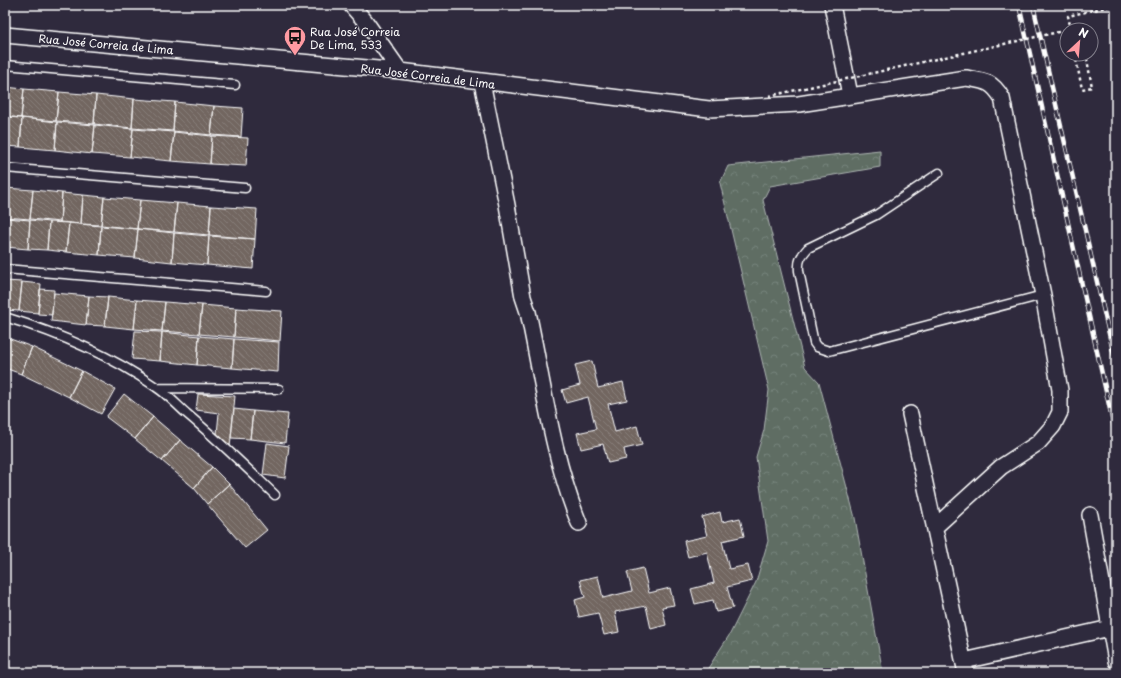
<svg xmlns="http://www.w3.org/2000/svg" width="1121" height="678" font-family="'Playpen Sans',sans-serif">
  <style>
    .forest { fill: url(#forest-crowns); stroke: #aeb6b2 }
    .building { fill: url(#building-back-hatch); stroke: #fff }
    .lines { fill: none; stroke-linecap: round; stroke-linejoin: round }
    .service-casing { stroke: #fff; stroke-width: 11 }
    .minor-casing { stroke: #fff; stroke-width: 18 }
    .path { stroke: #fff; stroke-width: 2.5; stroke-dasharray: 3 3; stroke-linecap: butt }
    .service { stroke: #2f2a3d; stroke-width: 8 }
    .minor { stroke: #2f2a3d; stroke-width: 15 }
    .rail-casing { stroke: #fff; stroke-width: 4.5 }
    .rail { stroke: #2f2a3d; stroke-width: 3; stroke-dasharray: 9; stroke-linecap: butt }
    .path-bridge { stroke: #fff; stroke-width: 2.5; stroke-dasharray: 3 3; stroke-linecap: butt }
    .labels { text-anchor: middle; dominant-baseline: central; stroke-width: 3; stroke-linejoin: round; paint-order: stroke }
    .poi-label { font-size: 11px; fill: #fff; stroke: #2f2a3d; text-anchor: start }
    .street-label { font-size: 11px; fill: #fff; stroke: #2f2a3d }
  </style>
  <defs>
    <pattern id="forest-crowns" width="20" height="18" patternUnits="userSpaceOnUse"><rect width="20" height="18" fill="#5e6d64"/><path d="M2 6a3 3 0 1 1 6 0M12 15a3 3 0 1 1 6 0" fill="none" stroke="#76837b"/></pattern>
    <pattern id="building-back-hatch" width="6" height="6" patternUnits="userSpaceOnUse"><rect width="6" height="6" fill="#726661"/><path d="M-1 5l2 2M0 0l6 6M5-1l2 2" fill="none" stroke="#877d79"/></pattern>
  </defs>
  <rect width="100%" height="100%" fill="#2f2a3d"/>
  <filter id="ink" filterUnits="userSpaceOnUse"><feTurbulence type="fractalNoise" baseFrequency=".025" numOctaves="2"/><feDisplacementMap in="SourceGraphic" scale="8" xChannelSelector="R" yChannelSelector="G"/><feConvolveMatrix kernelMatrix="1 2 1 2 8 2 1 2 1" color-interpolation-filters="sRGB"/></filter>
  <g filter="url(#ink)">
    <path class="forest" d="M880 150V167L770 186 763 200 805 367 819 382 855 518 883 673H705L730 634 756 582 768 541 756 457 764 430 769 390 720 183 728 166Z"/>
    <path class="building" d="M5 87 24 89 21 118 5 116Z
      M24 89 59 92 56 121 21 118Z
      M59 92 96 95 94 124 56 121Z
      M96 95 134 99 132 128 94 124Z
      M134 99 175 102 173 131 132 128Z
      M175 102 214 106 211 135 173 131Z
      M214 106 243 108 241 137 211 135Z
      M5 117 22 118 20 147 5 146Z
      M22 118 57 122 55 150 20 147Z
      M57 122 95 125 92 154 55 150Z
      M95 125 133 129 130 157 92 154Z
      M133 129 174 132 171 161 130 157Z
      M174 132 212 136 210 164 171 161Z
      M212 136 248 138 246 166 210 164Z
      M5 188 33 190 30 219 5 217Z
      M33 190 62 193 60 222 30 219Z
      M62 193 83 195 81 224 60 222Z
      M83 195 104 197 101 225 81 224Z
      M104 197 140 200 137 229 101 225Z
      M140 200 177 203 174 232 137 229Z
      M177 203 211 206 209 235 174 232Z
      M211 206 257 209 255 239 209 235Z
      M5 218 30 220 28 249 5 247Z
      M30 220 49 222 47 250 28 249Z
      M49 222 69 223 66 252 47 250Z
      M69 223 101 226 99 255 66 252Z
      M101 226 138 229 135 258 99 255Z
      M138 229 174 233 172 262 135 258Z
      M174 233 209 236 207 265 172 262Z
      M209 236 255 239 253 269 207 265Z
      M5 281 22 282 19 311 5 310Z
      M22 282 41 284 38 313 19 311Z
      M40 289 54 290 52 315 38 314Z
      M54 293 89 296 86 325 51 321Z
      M89 296 108 297 105 326 86 325Z
      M108 297 137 300 134 329 105 326Z
      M137 300 165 302 162 331 134 329Z
      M165 302 202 305 199 334 162 331Z
      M202 305 236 308 234 337 199 334Z
      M236 308 282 311 280 341 234 337Z
      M135 331 162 332 160 361 132 359Z
      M162 332 199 336 197 365 160 361Z
      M199 336 234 339 232 368 197 365Z
      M5 337 32 347 21 374 5 368Z
      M234 339 279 342 278 372 232 368Z
      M32 347 82 371 69 397 21 374Z
      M592 361 598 388 623 382 627 400 608 404 615 432 637 426 642 445 624 449 626 459 608 463 603 444 581 449 577 433 596 429 588 397 566 403 562 390 580 385 575 365Z
      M82 371 115 389 101 414 69 397Z
      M124 394 153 417 135 439 106 417Z
      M198 394 235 396 230 447 217 434 219 413 196 410Z
      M234 409 253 411 250 439 231 438Z
      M253 411 288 414 285 443 250 439Z
      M153 417 180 440 162 461 135 439Z
      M180 440 212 467 194 488 162 461Z
      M267 443 289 446 285 478 263 475Z
      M212 467 229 484 207 504 194 488Z
      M229 484 267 530 245 548 207 504Z
      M720 512 722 522 740 518 744 536 722 541 729 569 748 565 752 581 727 587 733 608 716 612 713 600 695 604 691 589 714 583 707 552 688 557 684 541 707 536 702 517Z
      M643 568 649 593 670 588 674 605 662 607 666 625 651 629 646 606 615 612 619 632 604 635 598 613 579 617 575 600 585 597 580 580 598 576 603 598 632 591 627 572Z"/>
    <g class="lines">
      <g class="service-casing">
        <path id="service" d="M5 65 235 85
          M5 168 245 188
          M939 173 876 215 808 248C801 256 798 260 799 271L814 343 817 347 829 351 1043 295
          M5 269 266 291
          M5 317C58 333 110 355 156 387 167 394 176 404 186 413 217 439 246 467 275 495
          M158 388 279 389"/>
      </g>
      <g class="minor-casing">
        <path id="minor" d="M351 5 365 21 400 71
          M832 5 850 95
          M5 35 400 71 709 109 799 104 966 78C985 81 992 81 1002 98L1043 295 1060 390V412L1053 426 1038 443 1001 467 935 527
          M482 82 507 205 523 297 528 312C543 382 552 456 579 523
          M910 414 966 673
          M1090 515 1116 661
          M964 661 1110 628"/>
      </g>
      <path class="path" d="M1071 30 1068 16 1115 5
        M1075 54 1082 89 1092 87 1086 54"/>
      <use href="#service" class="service"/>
      <use href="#minor" class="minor"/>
      <g class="rail-casing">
        <path id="rail" d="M1019 5 1116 436
          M1033 5 1116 364"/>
      </g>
      <use href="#rail" class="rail"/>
      <path class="path-bridge" d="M769 96 1081 27V30"/>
    </g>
  </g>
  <defs>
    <g id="bus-pin" transform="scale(1.15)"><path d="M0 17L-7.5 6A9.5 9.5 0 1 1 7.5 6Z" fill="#ff9aa2" stroke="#2f2a3d"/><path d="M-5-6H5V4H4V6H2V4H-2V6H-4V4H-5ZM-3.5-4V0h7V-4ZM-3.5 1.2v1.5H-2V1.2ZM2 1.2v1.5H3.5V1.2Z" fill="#111"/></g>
  </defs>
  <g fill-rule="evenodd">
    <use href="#bus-pin" x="295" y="37"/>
  </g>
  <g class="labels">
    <g class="poi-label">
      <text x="310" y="31">Rua José Correia<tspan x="310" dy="13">De Lima, 533</tspan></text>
    </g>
    <g class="street-label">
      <text transform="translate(106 44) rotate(5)">Rua José Correia de Lima</text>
      <text transform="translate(428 76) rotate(7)">Rua José Correia de Lima</text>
    </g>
  </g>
  <rect width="1121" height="678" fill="none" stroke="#2f2a3d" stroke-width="20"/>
  <rect x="10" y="10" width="1101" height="658" fill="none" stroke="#fff" stroke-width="1.5" filter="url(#ink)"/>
  <g transform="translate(1079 42) rotate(26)"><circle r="19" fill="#2f2a3d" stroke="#827f8b"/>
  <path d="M0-3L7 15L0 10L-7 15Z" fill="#ff9aa2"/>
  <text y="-6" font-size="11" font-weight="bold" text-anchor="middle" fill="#ffffff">N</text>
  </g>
</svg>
